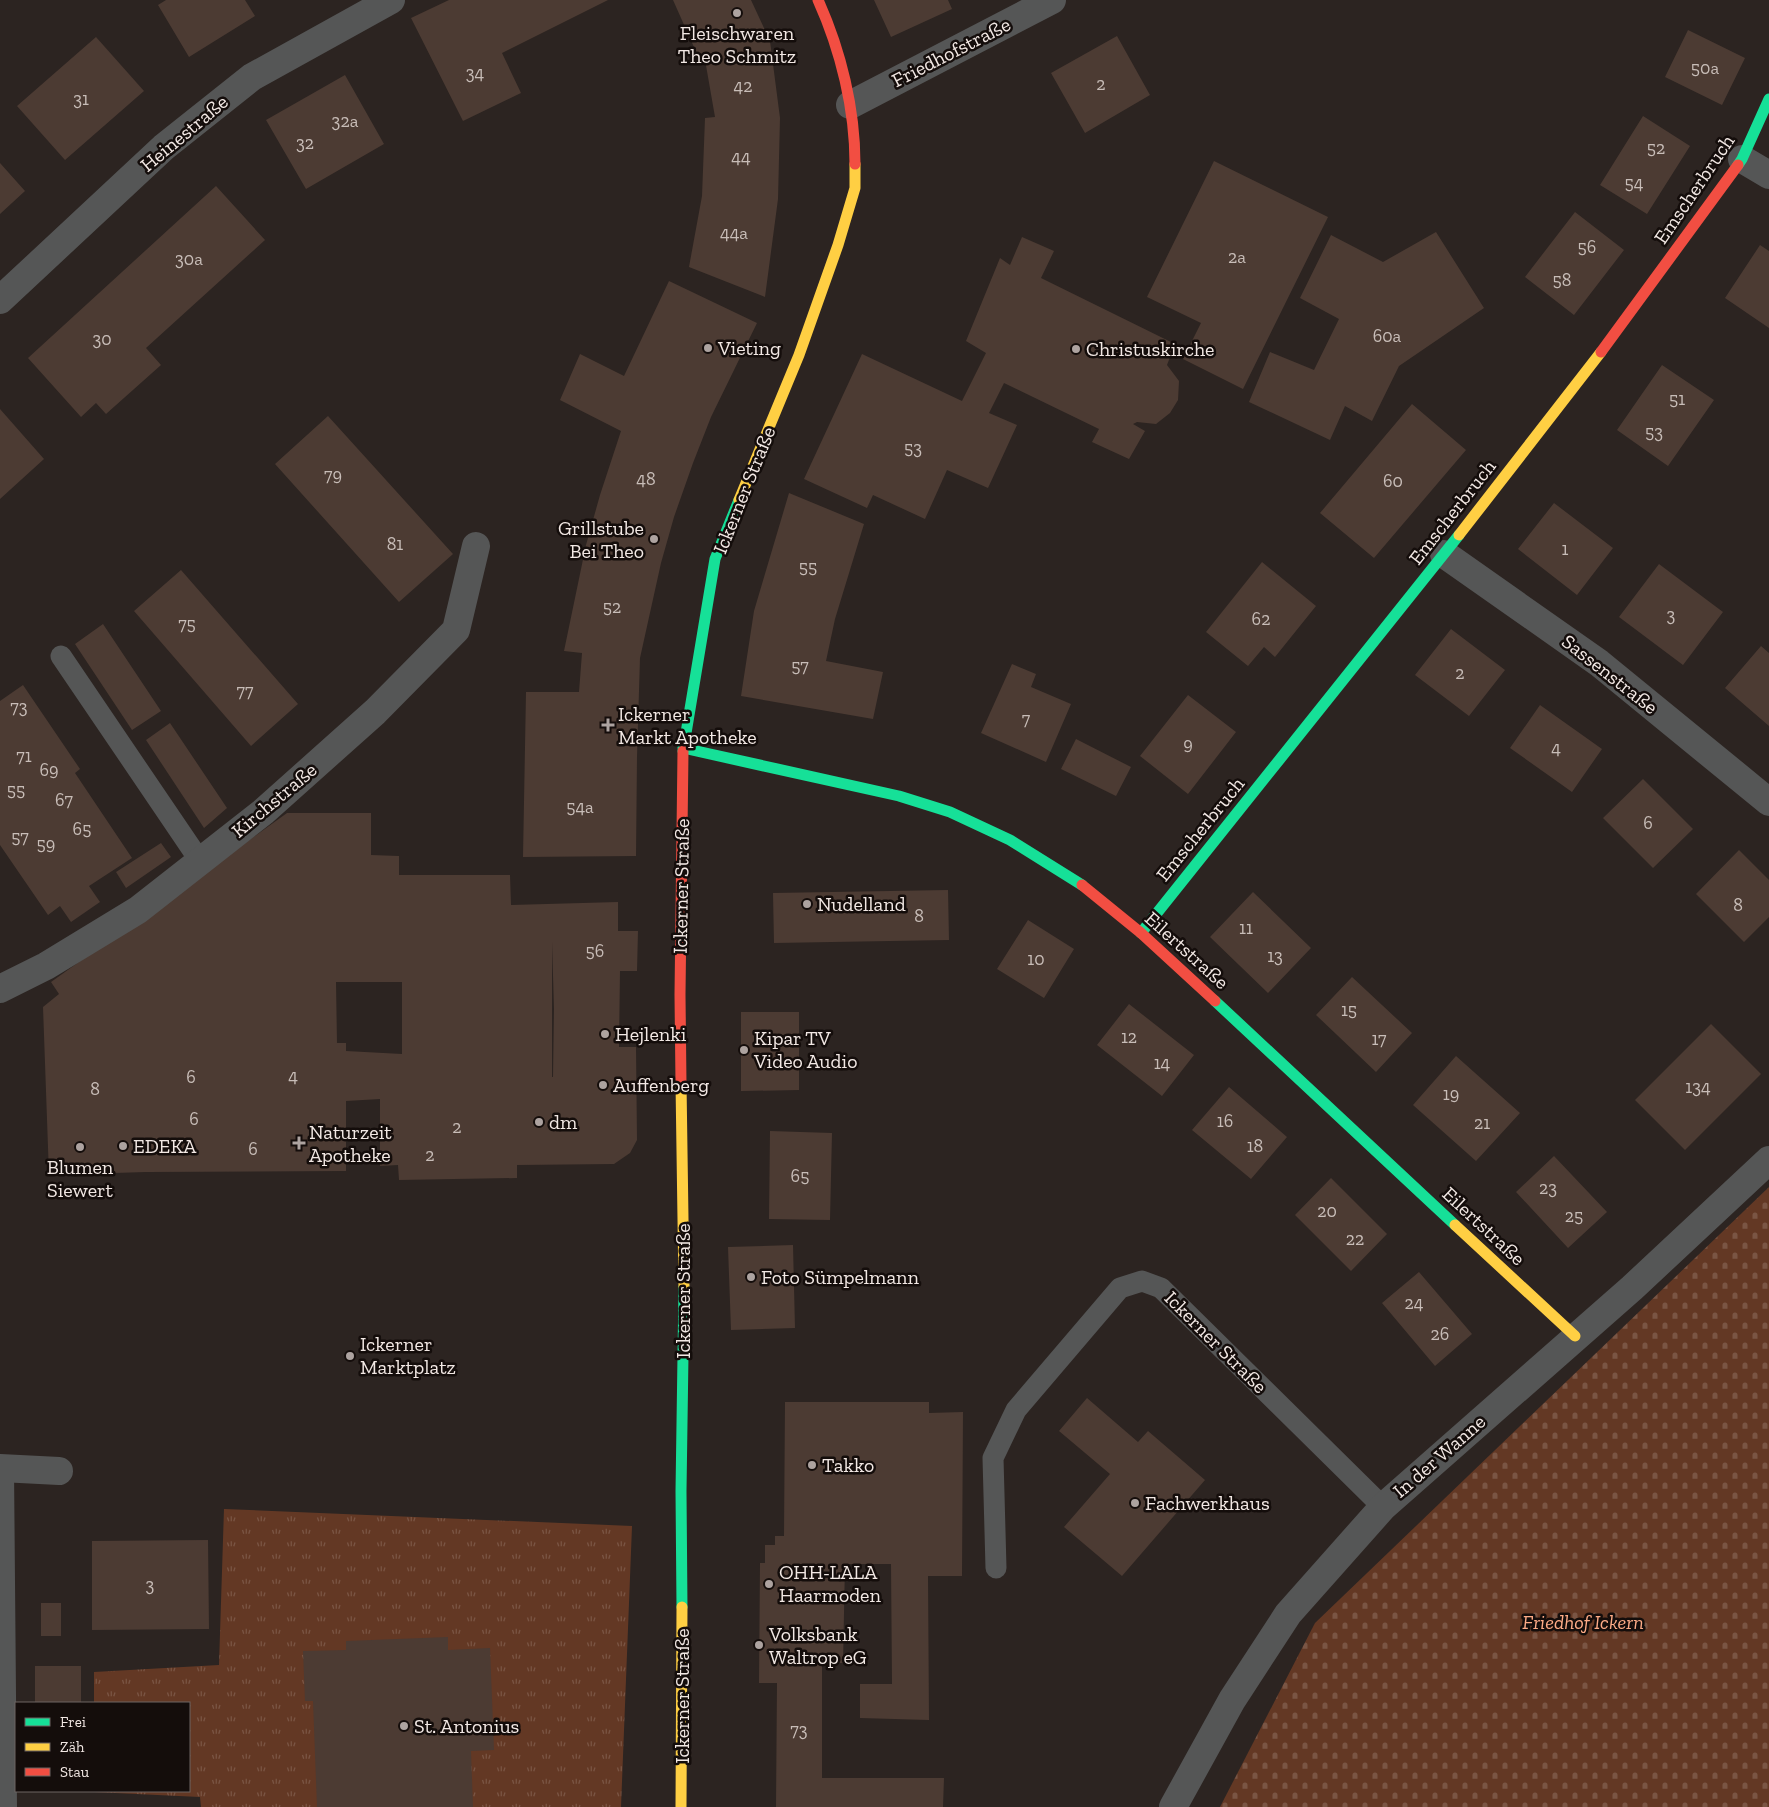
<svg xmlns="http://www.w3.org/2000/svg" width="1769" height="1807" font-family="'Zilla Slab',serif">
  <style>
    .grass { fill: url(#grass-tufts) }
    .cemetery { fill: url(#cemetery-stones) }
    .building { fill: #4c3b33; fill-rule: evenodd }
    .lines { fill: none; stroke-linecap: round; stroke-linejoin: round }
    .lane { stroke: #555656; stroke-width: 21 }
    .street { stroke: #555656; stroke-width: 28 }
    .fast { stroke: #16e098; stroke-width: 11 }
    .slow { stroke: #ffcf43; stroke-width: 11 }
    .jam { stroke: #f24e42; stroke-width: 11 }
    .poi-dot { fill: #ada3a0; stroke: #140d0b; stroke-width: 2 }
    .labels { text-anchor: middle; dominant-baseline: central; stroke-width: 5; stroke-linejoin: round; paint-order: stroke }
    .number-label { font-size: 18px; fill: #c8bdb8 }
    .poi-label { font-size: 20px; fill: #f2e8e4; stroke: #140d0b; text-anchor: start }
    .street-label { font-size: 20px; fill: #f2e8e4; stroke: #140d0b }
    .park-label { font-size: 20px; font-style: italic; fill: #feac87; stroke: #140d0b }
  </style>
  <defs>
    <pattern id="grass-tufts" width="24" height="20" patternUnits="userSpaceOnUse" patternTransform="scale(1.25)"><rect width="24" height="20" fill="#633824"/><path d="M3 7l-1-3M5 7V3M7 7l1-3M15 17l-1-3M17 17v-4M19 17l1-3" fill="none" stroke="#7a5544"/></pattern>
    <pattern id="cemetery-stones" width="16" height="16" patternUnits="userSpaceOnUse" patternTransform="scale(1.25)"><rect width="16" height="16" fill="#633824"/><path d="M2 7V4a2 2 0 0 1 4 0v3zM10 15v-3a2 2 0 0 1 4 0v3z" fill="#7a5544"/></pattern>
  </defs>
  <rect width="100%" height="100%" fill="#2c2421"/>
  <path class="grass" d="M224 1509 632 1526 621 1807H201L200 1797 94 1792V1791H189V1703H94V1672L219 1665Z"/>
  <path class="cemetery" d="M1769 1187V1807H1220L1315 1623Z"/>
  <path class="building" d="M166 0H245L255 16 189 57 158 5Z
    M449 0H608L502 53 521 93 463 121 411 18Z
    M673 0H751L770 41 780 118 778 199 765 297 689 267 702 196 705 118 715 117 704 54H697Z
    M874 0H948L952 9 891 37Z
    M1688 30 1745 58 1722 105 1665 77Z
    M1117 36 1150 95 1085 133 1051 73Z
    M96 37 144 91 65 160 17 106Z
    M345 75 384 144 306 189 266 120Z
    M1643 116 1690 146 1647 214 1600 185Z
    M1214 161 1328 217 1243 389 1183 359 1201 323 1147 297Z
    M0 163 25 191 0 214Z
    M216 186 265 240 146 348 161 365 106 414 96 403 81 417 28 358Z
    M1575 212 1624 250 1574 315 1525 277Z
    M1436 232 1484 308 1399 366 1372 421 1345 406 1330 440 1249 402 1270 352 1314 370 1339 319 1300 298 1331 235 1383 262Z
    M1022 237 1054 251 1041 278 1175 344 1167 365 1179 381 1178 400 1170 413 1156 424 1137 422 1133 424 1145 431 1129 459 1092 442 1099 429 1004 383 989 413 1017 425 988 488 947 470 925 519 873 495 867 508 804 479 862 354 962 401 986 353 966 341 1000 258 1010 265Z
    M1760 245 1769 251V328L1725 298Z
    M669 281 757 323 711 417 693 463 674 517 661 563 640 658 637 757 636 856 523 857 526 692H579L582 653 564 651 586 545 600 495 621 431 560 400 580 354 624 376Z
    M1662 365 1714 400 1668 466 1617 430Z
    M1412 404 1466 450 1374 558 1320 513Z
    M0 409 44 459 0 499Z
    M328 416 453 554 399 602 275 464Z
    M789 493 864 524 835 619 826 661 883 672 873 719 741 696 754 611Z
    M1554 503 1613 548 1577 595 1518 549Z
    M1262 562 1316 606 1275 657 1264 647 1248 666 1206 632Z
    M1659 564 1723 612 1683 665 1619 617Z
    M181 570 298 704 251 746 134 611Z
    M103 624 161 711 132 730 75 644Z
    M1451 629 1505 670 1469 716 1415 675Z
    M1761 646 1769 653V726L1725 688Z
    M1012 664 1036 674 1031 687 1071 704 1046 762 981 733Z
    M23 685 80 769 75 773 132 858 89 886 100 902 71 922 60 906 48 915 0 845V701Z
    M1188 695 1236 732 1188 794 1140 756Z
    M1540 705 1602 749 1572 792 1510 748Z
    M170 723 227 808 204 828 146 740Z
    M1076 739 1131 767 1116 796 1061 769Z
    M1643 779 1693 829 1653 868 1603 818Z
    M287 813H371V855L399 856V875H510L511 905 618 902V931H638L637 971H620L619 1047H636L637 1140 630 1153 614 1164 517 1165V1178L399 1180 398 1165 380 1166V1099L346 1101V1171L146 1172 49 1175 43 1007 59 994 51 982ZM552 942 554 1009 553 1077H552ZM336 982H402V1054L346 1051V1043H337Z
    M161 843 171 857 126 888 116 872Z
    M1739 850 1769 880V917L1744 942 1696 894Z
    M948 890 949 940 774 943 773 893Z
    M1253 892 1311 948 1268 993 1210 937Z
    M1028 920 1074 949 1044 998 997 969Z
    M1352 977 1412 1033 1376 1072 1316 1015Z
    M1129 1004 1194 1055 1162 1096 1097 1045Z
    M741 1012H799V1090L741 1091Z
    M1711 1024 1761 1074 1685 1150 1635 1100Z
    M1456 1056 1520 1113 1476 1161 1413 1105Z
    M1229 1087 1287 1137 1251 1179 1192 1130Z
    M770 1131 832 1133 830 1220 769 1219Z
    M1554 1156 1607 1212 1568 1248 1516 1192Z
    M1331 1178 1387 1234 1351 1271 1295 1215Z
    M793 1245 795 1328 731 1330 728 1247Z
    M1419 1272 1472 1334 1435 1366 1382 1303Z
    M1087 1398 1138 1442 1148 1431 1205 1480 1122 1576 1064 1527 1110 1474 1059 1431Z
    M785 1402H929V1413L963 1412 962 1576H928L929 1720 860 1718V1684H892L891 1564H845L843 1663H822V1778H944L943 1807H776L777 1683H759L760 1563H765V1545H775V1536H784Z
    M208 1540 209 1629 92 1630V1541Z
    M41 1603H61V1636H41Z
    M448 1637V1650L490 1648 494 1750 471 1751 473 1807H317L313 1701H305L303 1651 346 1650V1641Z
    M35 1666H81V1703H35Z"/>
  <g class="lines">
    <path class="lane" d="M61 656 200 861
      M996 1568 993 1458 1016 1410 1120 1288 1142 1281 1161 1288 1383 1507"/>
    <path class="street" d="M850 105 1052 0
      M1742 159 1769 175
      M0 300 164 147 252 77 391 0
      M1444 554 1599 663 1769 802
      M0 989 46 966 138 910 263 812 375 712 456 630 476 546
      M3 1807 0 1468 59 1471
      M1173 1807 1232 1700 1288 1614 1383 1507 1632 1288 1769 1160"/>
    <path class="fast" d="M1738 165 1742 159 1769 99
      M683 748 899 796 950 812 1010 840 1082 885
      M683 751 715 559 739 500
      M1141 933 1459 535
      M1215 1001 1455 1225
      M682 1607 681 1491 684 1287"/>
    <path class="slow" d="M739 500 799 355 838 245 855 188V164
      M1459 535 1601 352
      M681 1083 684 1287
      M1455 1225 1575 1336
      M681 1807 682 1607"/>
    <path class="jam" d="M818 0C841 51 855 109 855 164
      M1601 352 1738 165
      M1082 885 1141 933 1215 1001
      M681 1083 680 995 683 751"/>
  </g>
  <g class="poi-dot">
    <circle cx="737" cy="13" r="5"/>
    <circle cx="708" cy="348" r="5"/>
    <circle cx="1076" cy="349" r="5"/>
    <circle cx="654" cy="539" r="5"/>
    <path d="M605.5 717.5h5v5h5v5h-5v5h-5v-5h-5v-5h5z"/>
    <circle cx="807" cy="904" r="5"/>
    <circle cx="605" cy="1034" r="5"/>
    <circle cx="744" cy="1050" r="5"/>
    <circle cx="603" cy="1085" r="5"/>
    <circle cx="539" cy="1122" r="5"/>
    <path d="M296.5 1135.5h5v5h5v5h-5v5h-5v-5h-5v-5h5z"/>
    <circle cx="123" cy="1146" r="5"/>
    <circle cx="80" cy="1147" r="5"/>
    <circle cx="751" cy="1277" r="5"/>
    <circle cx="350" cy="1356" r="5"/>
    <circle cx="812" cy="1465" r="5"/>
    <circle cx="1135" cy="1503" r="5"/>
    <circle cx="769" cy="1584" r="5"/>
    <circle cx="759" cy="1645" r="5"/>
    <circle cx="404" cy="1726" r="5"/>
  </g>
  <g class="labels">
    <g class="number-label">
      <text x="1705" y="68">50a</text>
      <text x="475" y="73">34</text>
      <text x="1101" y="84">2</text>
      <text x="743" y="86">42</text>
      <text x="81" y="99">31</text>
      <text x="345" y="121">32a</text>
      <text x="305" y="143">32</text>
      <text x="1656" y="148">52</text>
      <text x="741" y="157">44</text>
      <text x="1634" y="183">54</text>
      <text x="734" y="233">44a</text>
      <text x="1587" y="247">56</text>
      <text x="1237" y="257">2a</text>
      <text x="189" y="259">30a</text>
      <text x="1562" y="280">58</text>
      <text x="1387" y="336">60a</text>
      <text x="102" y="339">30</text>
      <text x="1677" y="399">51</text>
      <text x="1654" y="432">53</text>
      <text x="913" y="448">53</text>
      <text x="333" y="475">79</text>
      <text x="646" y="479">48</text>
      <text x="1393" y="481">60</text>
      <text x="395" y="544">81</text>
      <text x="1565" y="549">1</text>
      <text x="808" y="567">55</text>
      <text x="612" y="607">52</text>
      <text x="1671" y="615">3</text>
      <text x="1261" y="619">62</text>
      <text x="187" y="624">75</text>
      <text x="800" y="666">57</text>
      <text x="1460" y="673">2</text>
      <text x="245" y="691">77</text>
      <text x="19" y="707">73</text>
      <text x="1026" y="719">7</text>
      <text x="1188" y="744">9</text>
      <text x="1556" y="748">4</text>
      <text x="24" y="756">71</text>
      <text x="49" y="770">69</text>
      <text x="16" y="790">55</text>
      <text x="64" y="800">67</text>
      <text x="580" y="807">54a</text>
      <text x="1648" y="823">6</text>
      <text x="82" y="829">65</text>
      <text x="20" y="837">57</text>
      <text x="46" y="844">59</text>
      <text x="1738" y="905">8</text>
      <text x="919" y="916">8</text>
      <text x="1246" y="928">11</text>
      <text x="595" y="951">56</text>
      <text x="1275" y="956">13</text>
      <text x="1036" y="959">10</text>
      <text x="1349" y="1010">15</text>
      <text x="1129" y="1037">12</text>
      <text x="1379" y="1039">17</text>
      <text x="1162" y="1063">14</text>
      <text x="293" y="1076">4</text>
      <text x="191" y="1077">6</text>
      <text x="1698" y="1087">134</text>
      <text x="95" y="1089">8</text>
      <text x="1451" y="1094">19</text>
      <text x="194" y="1119">6</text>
      <text x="1225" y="1121">16</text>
      <text x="1482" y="1123">21</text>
      <text x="457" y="1127">2</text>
      <text x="1255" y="1146">18</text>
      <text x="253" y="1149">6</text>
      <text x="430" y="1155">2</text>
      <text x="800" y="1176">65</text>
      <text x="1548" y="1188">23</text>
      <text x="1327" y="1211">20</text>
      <text x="1574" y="1216">25</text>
      <text x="1355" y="1239">22</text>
      <text x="1414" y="1303">24</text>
      <text x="1440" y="1334">26</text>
      <text x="150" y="1585">3</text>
      <text x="799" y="1730">73</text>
    </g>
    <g class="poi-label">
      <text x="737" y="33" text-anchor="middle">Fleischwaren<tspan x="737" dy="23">Theo Schmitz</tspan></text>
      <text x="718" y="348">Vieting</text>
      <text x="1086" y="349">Christuskirche</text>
      <text x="644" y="528" text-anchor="end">Grillstube<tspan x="644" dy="23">Bei Theo</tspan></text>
      <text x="618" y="714">Ickerner<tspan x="618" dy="23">Markt Apotheke</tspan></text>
      <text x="817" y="904">Nudelland</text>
      <text x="615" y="1034">Hejlenki</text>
      <text x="754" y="1038">Kipar TV<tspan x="754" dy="23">Video Audio</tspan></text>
      <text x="613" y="1085">Auffenberg</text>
      <text x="549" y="1122">dm</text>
      <text x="309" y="1132">Naturzeit<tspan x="309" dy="23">Apotheke</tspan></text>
      <text x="133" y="1146">EDEKA</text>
      <text x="80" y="1167" text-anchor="middle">Blumen<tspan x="80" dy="23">Siewert</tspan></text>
      <text x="761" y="1277">Foto Sümpelmann</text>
      <text x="360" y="1344">Ickerner<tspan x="360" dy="23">Marktplatz</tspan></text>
      <text x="822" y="1465">Takko</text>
      <text x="1145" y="1503">Fachwerkhaus</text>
      <text x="779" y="1572">OHH-LALA<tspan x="779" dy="23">Haarmoden</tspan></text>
      <text x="769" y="1634">Volksbank<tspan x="769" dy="23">Waltrop eG</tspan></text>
      <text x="414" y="1726">St. Antonius</text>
    </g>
    <g class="street-label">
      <text transform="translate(951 52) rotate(-27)">Friedhofstraße</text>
      <text transform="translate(184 133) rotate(-40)">Heinestraße</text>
      <text transform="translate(1694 189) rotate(-56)">Emscherbruch</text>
      <text transform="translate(744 490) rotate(-68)">Ickerner Straße</text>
      <text transform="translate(1452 512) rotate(-52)">Emscherbruch</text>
      <text transform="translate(1610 674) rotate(38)">Sassenstraße</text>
      <text transform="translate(274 800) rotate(-40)">Kirchstraße</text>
      <text transform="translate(1200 829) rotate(-51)">Emscherbruch</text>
      <text transform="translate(681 886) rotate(-89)">Ickerner Straße</text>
      <text transform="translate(1187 950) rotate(42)">Eilertstraße</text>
      <text transform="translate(1484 1226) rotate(43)">Eilertstraße</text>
      <text transform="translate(683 1291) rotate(-90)">Ickerner Straße</text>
      <text transform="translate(1216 1342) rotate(45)">Ickerner Straße</text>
      <text transform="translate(1439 1456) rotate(-41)">In der Wanne</text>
      <text transform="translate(682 1696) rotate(-90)">Ickerner Straße</text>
    </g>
    <g class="park-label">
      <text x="1583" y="1622">Friedhof Ickern</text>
    </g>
  </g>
  <rect x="15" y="1702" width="175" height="90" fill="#140d0b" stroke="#6d6562"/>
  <rect x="25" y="1718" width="25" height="8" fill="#16e098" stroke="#6d6562"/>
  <text x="60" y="1727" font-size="15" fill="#f2e8e4">Frei</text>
  <rect x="25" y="1743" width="25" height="8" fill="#ffcf43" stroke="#6d6562"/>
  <text x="60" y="1752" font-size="15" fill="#f2e8e4">Zäh</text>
  <rect x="25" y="1768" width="25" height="8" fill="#f24e42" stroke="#6d6562"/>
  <text x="60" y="1777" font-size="15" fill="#f2e8e4">Stau</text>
</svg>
